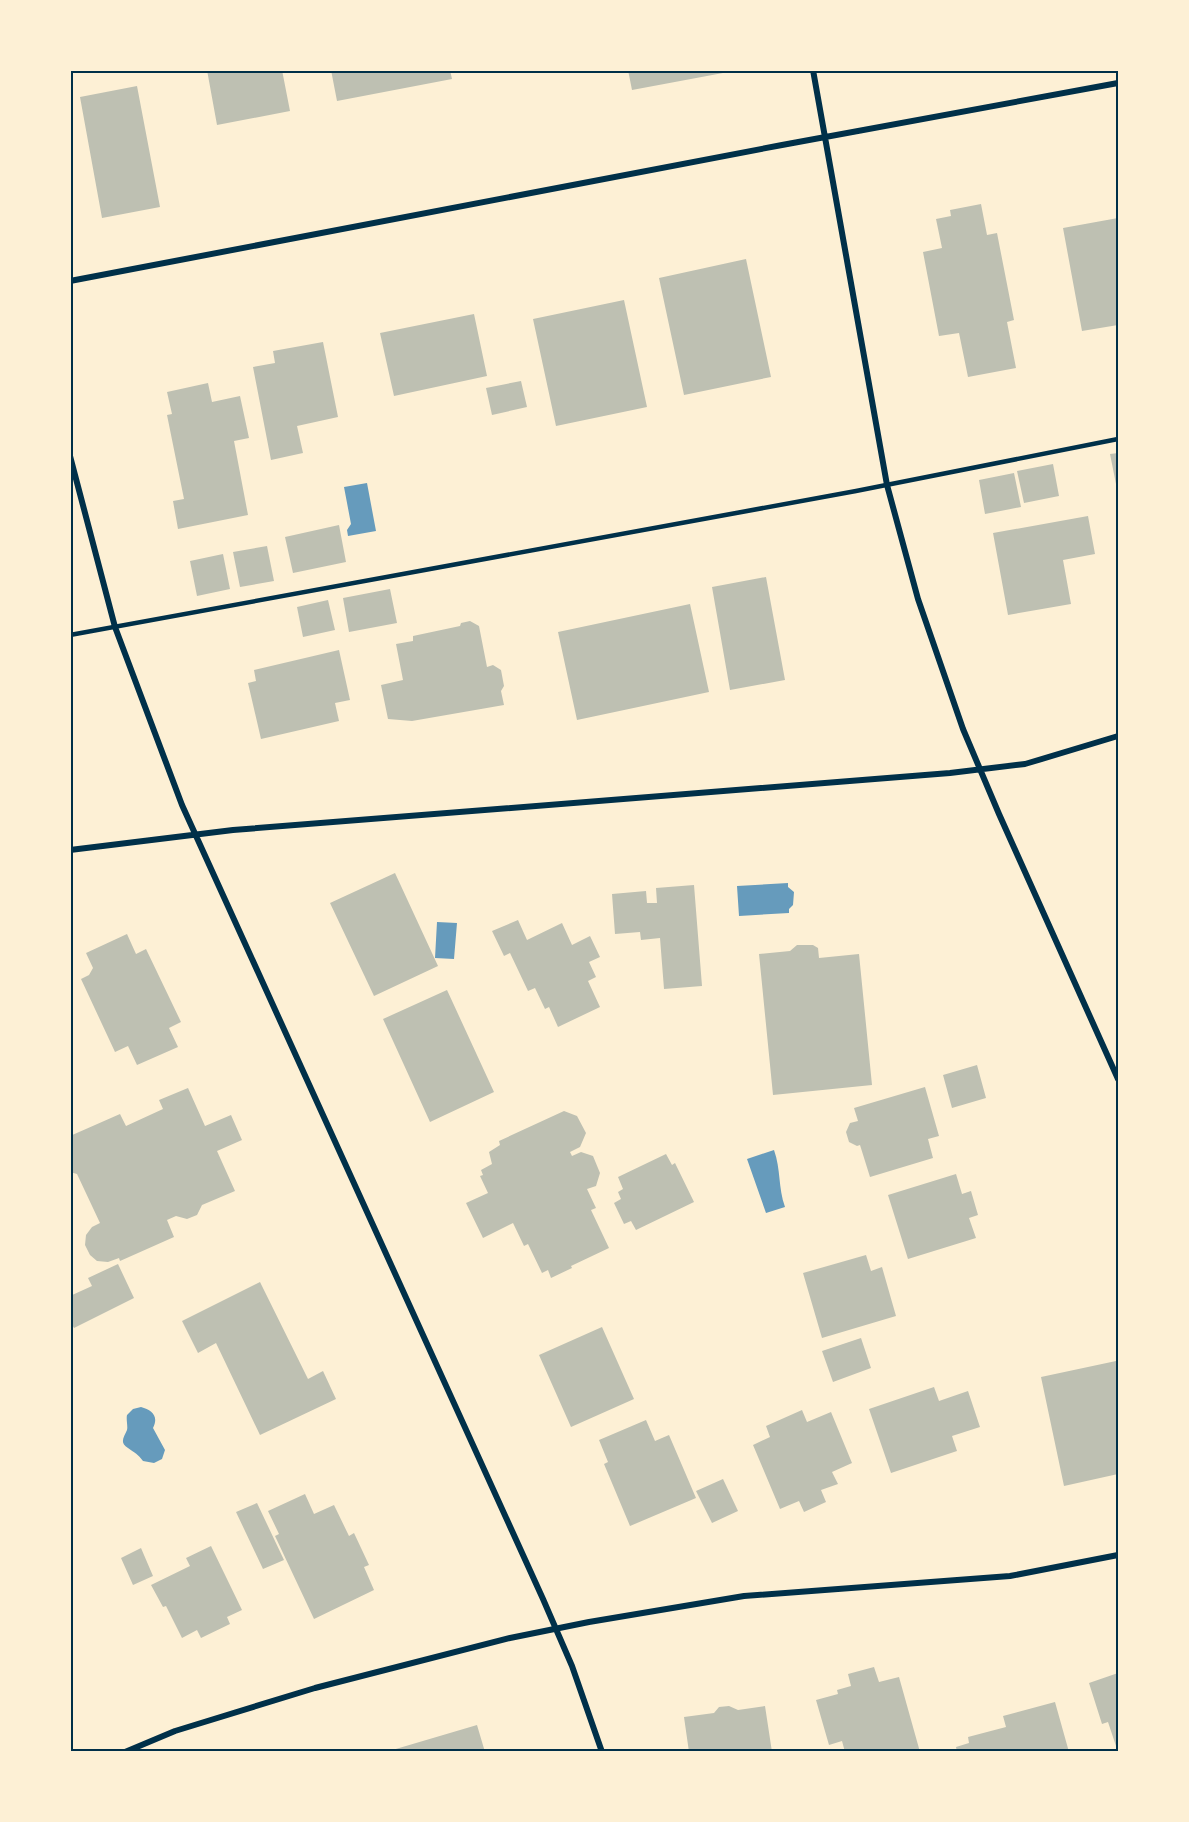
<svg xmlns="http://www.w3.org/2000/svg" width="1189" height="1822" font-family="Arial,sans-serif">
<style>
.water{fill:#669bbc}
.building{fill:#bec0b2}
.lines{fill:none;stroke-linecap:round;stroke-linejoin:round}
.service{stroke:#003049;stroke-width:4.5}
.minor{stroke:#003049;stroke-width:6}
.neatline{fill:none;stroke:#003049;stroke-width:2}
</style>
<rect width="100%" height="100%" fill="#fdf0d5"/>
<path class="water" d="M 367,483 L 376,531 L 348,536 L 347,530 L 351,524 L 344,487 Z
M 788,883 L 788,887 L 794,892 L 793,905 L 789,909 L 789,913 L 739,916 L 737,886 Z
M 437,922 L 457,923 L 454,959 L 435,958 Z
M 774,1150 C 781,1170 778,1187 785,1207 L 766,1213 L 747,1159 Z
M 141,1407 C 152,1410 159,1416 153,1428 L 165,1450 L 162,1459 L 154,1463 L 143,1461 C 138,1454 135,1453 128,1448 C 119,1443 124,1437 127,1430 C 128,1426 126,1420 127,1415 L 133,1409 Z"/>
<path class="building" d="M 207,70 L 282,70 L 290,111 L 217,125 Z
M 331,70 L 450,70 L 452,79 L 337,101 Z
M 628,70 L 723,70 L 723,73 L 632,90 Z
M 137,86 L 160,207 L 102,218 L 80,97 Z
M 981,204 L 987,235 L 997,233 L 1014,320 L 1007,322 L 1016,368 L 968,377 L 959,333 L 939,336 L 923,252 L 942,248 L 936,219 L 951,216 L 950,210 Z
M 1118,218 L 1118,325 L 1082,331 L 1063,228 Z
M 746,259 L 771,377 L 684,395 L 659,278 Z
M 624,300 L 647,407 L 556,426 L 533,319 Z
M 474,314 L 487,376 L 394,396 L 380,333 Z
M 323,342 L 338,417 L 297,426 L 303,453 L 271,460 L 253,367 L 275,363 L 273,351 Z
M 521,381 L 527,407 L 492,415 L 486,388 Z
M 208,383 L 212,402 L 240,396 L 249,438 L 234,441 L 248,515 L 178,529 L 173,501 L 184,499 L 167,415 L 172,414 L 167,392 Z
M 1118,453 L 1118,489 L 1117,489 L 1110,454 Z
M 1053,464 L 1059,496 L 1024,503 L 1017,471 Z
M 1014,473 L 1021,507 L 985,514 L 979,480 Z
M 1088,516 L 1095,554 L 1063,560 L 1071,604 L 1008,615 L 993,533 Z
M 339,525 L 346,562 L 293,573 L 285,537 Z
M 267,546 L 274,581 L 240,587 L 233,552 Z
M 223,554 L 230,589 L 197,596 L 190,561 Z
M 766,577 L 785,680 L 730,690 L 712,587 Z
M 390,589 L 397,623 L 349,632 L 343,598 Z
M 328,600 L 335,630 L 303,637 L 297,607 Z
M 690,604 L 709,692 L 577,720 L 558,632 Z
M 470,621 L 479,626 L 487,667 L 493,665 L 501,670 L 504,686 L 501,691 L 504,705 L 412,721 L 388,719 L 381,685 L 403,680 L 396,644 L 413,641 L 413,636 L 460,626 L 461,623 Z
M 339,650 L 350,700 L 335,703 L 339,721 L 261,739 L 248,683 L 256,681 L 254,670 Z
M 395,873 L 438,966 L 374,996 L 330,903 Z
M 694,885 L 702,986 L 664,989 L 660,938 L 641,940 L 640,932 L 615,934 L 612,894 L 646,891 L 647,903 L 657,903 L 656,888 Z
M 518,920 L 527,940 L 562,923 L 572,945 L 590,936 L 600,957 L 589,962 L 596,977 L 588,981 L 600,1007 L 558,1027 L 549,1007 L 545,1009 L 535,988 L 528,991 L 510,953 L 504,956 L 492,931 Z
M 127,934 L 136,954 L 146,949 L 181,1022 L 169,1028 L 178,1047 L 137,1065 L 128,1046 L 115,1052 L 81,979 L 89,975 L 93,968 L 86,953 Z
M 797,945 L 813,945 L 818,948 L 819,958 L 859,954 L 872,1085 L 773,1095 L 759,954 L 790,951 Z
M 447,990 L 494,1092 L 430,1122 L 383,1019 Z
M 977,1065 L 986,1098 L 952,1108 L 943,1075 Z
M 925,1087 L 939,1136 L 928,1139 L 933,1158 L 870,1177 L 860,1145 L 857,1146 L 849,1142 L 846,1132 L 850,1123 L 858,1121 L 854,1108 Z
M 188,1088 L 205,1126 L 231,1115 L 242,1140 L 217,1151 L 235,1191 L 202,1205 L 197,1215 L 187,1219 L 176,1216 L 167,1220 L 174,1237 L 120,1261 L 119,1258 L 108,1262 L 97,1261 L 90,1255 L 85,1245 L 86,1235 L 92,1227 L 100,1223 L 77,1174 L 70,1172 L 70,1136 L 120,1114 L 126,1126 L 163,1109 L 159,1100 Z
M 564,1111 L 577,1116 L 586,1133 L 580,1147 L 570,1152 L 572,1156 L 581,1152 L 593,1156 L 600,1173 L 596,1186 L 587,1189 L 596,1208 L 591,1210 L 609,1248 L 571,1266 L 572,1268 L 551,1278 L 548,1270 L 542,1273 L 528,1244 L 524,1246 L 513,1223 L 483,1238 L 466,1203 L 488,1193 L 480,1176 L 483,1175 L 481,1170 L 492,1164 L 489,1152 L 500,1145 L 499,1141 Z
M 666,1154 L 672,1165 L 675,1163 L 694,1202 L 636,1230 L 631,1221 L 624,1224 L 614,1203 L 621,1199 L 618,1192 L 623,1189 L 618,1177 Z
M 956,1174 L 962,1194 L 971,1191 L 978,1215 L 969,1218 L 976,1238 L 908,1259 L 888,1195 Z
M 866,1255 L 871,1271 L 882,1267 L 896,1316 L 822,1338 L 803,1273 Z
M 118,1264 L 134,1298 L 74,1328 L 70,1321 L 70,1296 L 92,1286 L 88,1278 Z
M 260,1282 L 308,1379 L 323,1371 L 336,1399 L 260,1435 L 216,1343 L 198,1353 L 182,1321 Z
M 602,1327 L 634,1399 L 571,1427 L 539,1355 Z
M 861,1338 L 871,1368 L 833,1382 L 822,1351 Z
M 1116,1361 L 1118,1373 L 1118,1474 L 1064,1486 L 1041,1377 Z
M 934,1387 L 939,1401 L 968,1391 L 980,1427 L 952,1436 L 957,1451 L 891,1473 L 869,1409 Z
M 802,1410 L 807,1422 L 831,1412 L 852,1463 L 832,1472 L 838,1484 L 821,1490 L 826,1502 L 804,1512 L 799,1501 L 780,1509 L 753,1445 L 770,1437 L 766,1426 Z
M 646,1420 L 655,1441 L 669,1435 L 696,1498 L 630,1526 L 604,1464 L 608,1462 L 599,1440 Z
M 723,1479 L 738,1511 L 712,1523 L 696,1491 Z
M 305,1494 L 314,1514 L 334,1505 L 349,1536 L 354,1533 L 369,1565 L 364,1567 L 374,1590 L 314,1619 L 275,1536 L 279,1534 L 268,1511 Z
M 257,1503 L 284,1560 L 263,1569 L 236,1512 Z
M 211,1546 L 242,1610 L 227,1617 L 230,1624 L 201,1638 L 197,1630 L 182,1638 L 166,1606 L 163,1607 L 151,1585 L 190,1566 L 186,1558 Z
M 141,1548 L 153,1576 L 133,1585 L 121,1558 Z
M 874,1667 L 879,1682 L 899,1677 L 920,1752 L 845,1752 L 842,1741 L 829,1745 L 816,1700 L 838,1694 L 837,1690 L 851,1686 L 848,1674 Z
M 1118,1673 L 1118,1752 L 1108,1722 L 1102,1724 L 1089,1683 Z
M 1055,1702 L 1069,1752 L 957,1752 L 956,1747 L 969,1743 L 968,1737 L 1006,1727 L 1003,1716 Z
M 729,1706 L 738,1710 L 765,1706 L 772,1752 L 689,1752 L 684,1717 L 714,1713 L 719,1707 Z
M 477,1725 L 485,1752 L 390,1752 L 389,1751 Z"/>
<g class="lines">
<path class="service" d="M 70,635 L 856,491 L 1118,439"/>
<path class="minor" d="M 813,70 L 887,485 L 918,599 L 963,729 L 999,814 L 1118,1079
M 70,281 L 782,145 L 1118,83
M 70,456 L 115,627 L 182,805 L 543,1599 L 572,1666 L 602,1752
M 70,850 L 233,830 L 950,773 L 1025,764 L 1118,736
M 125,1752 L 175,1731 L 315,1688 L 510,1638 L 589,1622 L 744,1596 L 1010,1576 L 1118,1555"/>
</g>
<rect width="1189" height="1822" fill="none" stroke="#fdf0d5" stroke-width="144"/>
<rect x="72" y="72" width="1045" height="1678" class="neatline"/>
</svg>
